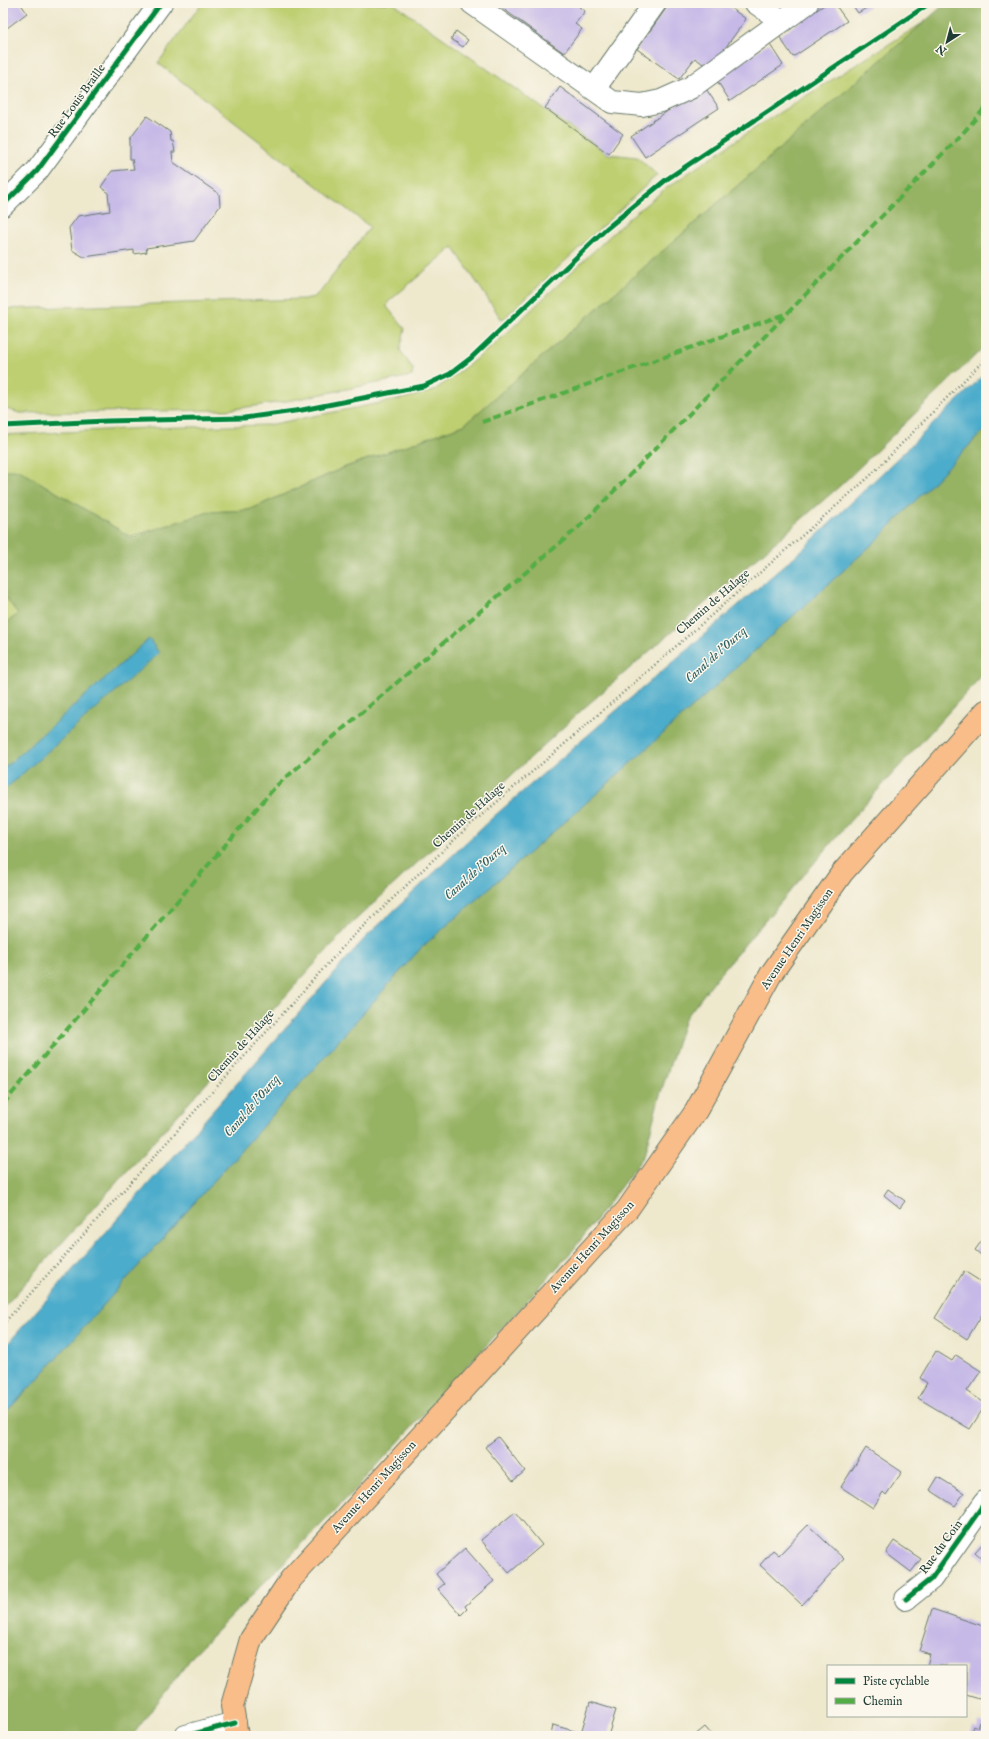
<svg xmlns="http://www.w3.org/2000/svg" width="989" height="1739" font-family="'IM FELL English',serif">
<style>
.green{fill:#bdcf71;stroke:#6e8652}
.forest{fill:#96b263;stroke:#5a784c}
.water{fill:#4caccb;stroke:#367480}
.building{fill:#c6b9e7}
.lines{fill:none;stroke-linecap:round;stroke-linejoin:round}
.minor-casing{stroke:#67796a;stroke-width:24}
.major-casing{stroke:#67796a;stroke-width:24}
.path{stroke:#67796a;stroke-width:2.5;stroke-dasharray:1 3;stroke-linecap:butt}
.minor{stroke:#fff;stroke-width:22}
.major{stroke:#f8bd89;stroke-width:22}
.quiet{stroke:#52ad45;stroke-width:4;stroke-dasharray:8 4;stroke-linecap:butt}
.cycleway-casing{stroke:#fbf7ec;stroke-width:8}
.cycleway{stroke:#00873e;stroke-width:5}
.labels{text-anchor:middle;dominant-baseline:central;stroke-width:3;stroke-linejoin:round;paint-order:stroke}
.street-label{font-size:12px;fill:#1f3d34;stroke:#fbf7ec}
.water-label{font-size:13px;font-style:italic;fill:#2c5e61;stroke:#fbf7ec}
</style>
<rect width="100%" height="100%" fill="#fbf7ec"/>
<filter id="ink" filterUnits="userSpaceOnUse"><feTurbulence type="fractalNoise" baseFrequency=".025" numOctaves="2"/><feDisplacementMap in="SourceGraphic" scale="8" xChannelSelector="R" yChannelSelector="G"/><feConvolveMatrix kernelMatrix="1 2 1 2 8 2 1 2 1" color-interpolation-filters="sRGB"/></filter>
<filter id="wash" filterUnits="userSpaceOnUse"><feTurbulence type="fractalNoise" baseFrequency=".012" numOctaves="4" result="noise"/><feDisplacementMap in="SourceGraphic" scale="16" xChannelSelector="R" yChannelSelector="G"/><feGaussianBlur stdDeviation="0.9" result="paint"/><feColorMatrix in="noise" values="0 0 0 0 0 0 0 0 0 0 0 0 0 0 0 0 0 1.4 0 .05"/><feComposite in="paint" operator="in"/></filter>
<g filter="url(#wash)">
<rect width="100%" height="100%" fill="#eee8cd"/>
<path class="green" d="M 202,3 L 393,3 L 608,154 L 637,157 L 657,175 L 502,320 L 453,247 L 388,302 L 387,307 L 405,329 L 400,350 L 413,369 L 412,376 L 282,402 L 227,410 L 20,413 L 3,408 L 3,309 L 304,299 L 314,297 L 321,291 L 370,227 L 158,63 Z
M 926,21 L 464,425 L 343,468 L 249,510 L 209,512 L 131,537 L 19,470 L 3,471 L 3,435 L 147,428 L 268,425 L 411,397 L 435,390 L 493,346 L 629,218 L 668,187 L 750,131 Z
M 3,594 L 19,614 L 3,625 Z"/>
<path class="forest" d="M 946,3 L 986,3 L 986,345 L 841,485 L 584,708 L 349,926 L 3,1308 L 3,625 L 18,614 L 3,594 L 3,470 L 19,470 L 131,537 L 209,512 L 249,510 L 343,468 L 464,425 Z
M 986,428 L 986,671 L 856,814 L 717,977 L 685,1019 L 659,1098 L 644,1156 L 573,1250 L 354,1491 L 195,1653 L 132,1736 L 3,1736 L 3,1415 L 36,1381 L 421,948 L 603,788 L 877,540 Z"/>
<path class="water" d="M 986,373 L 986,428 L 877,540 L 603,788 L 421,948 L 36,1381 L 3,1415 L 3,1349 L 365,938 L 492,818 L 802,550 Z
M 149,639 L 159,653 L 3,791 L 3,769 Z"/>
<g id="blocks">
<path class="building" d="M 3,3 L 20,3 L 27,13 L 3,31 Z
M 495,3 L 582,3 L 579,7 L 585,11 L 575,24 L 582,29 L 564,53 Z
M 670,3 L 724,3 L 746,19 L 710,69 L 695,58 L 679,79 L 637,49 Z
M 827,3 L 834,3 L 847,21 L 793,57 L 779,36 Z
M 851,3 L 875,3 L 858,13 Z
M 456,31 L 468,40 L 463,47 L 451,39 Z
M 769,43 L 783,65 L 730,101 L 716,79 Z
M 704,86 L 719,108 L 645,157 L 631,136 Z
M 560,87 L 623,134 L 609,154 L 545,108 Z
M 147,116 L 170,132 L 171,141 L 173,141 L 175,152 L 172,152 L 173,162 L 219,194 L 220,206 L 194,241 L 146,248 L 147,252 L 134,254 L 134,250 L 84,257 L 72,250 L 69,228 L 78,216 L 110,211 L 108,193 L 101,187 L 112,171 L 134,169 L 132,159 L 130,159 L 130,139 Z
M 888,1189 L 905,1201 L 900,1208 L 884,1195 Z
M 986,1235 L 986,1259 L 975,1250 Z
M 964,1271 L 986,1285 L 986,1308 L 967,1339 L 935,1318 Z
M 936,1351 L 952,1361 L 956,1355 L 981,1371 L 967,1391 L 986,1404 L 970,1429 L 918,1398 L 927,1383 L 920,1378 Z
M 498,1437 L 525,1471 L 513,1481 L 485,1447 Z
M 866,1448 L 902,1472 L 886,1495 L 883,1492 L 873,1508 L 841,1487 Z
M 938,1477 L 964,1493 L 955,1506 L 930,1490 Z
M 515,1512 L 542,1545 L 509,1573 L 481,1540 Z
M 808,1525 L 844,1559 L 802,1605 L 760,1565 L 773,1550 L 779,1555 Z
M 986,1540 L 986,1562 L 975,1552 Z
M 894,1541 L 921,1559 L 911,1572 L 886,1553 Z
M 465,1548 L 494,1581 L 465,1606 L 467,1609 L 461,1615 L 438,1589 L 444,1584 L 436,1574 Z
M 932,1609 L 986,1627 L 986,1701 L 966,1695 L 966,1666 L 927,1666 L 930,1654 L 919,1651 Z
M 590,1702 L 616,1710 L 608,1736 L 551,1736 L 553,1725 L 581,1733 Z
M 979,1722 L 986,1724 L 986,1736 L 970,1736 L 973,1726 L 977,1728 Z
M 705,1727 L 713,1736 L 694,1736 Z"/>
</g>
</g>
<g filter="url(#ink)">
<use href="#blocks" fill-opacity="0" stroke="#67796a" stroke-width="1"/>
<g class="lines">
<defs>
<path id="minor" d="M 472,3 L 612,102 L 642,105 L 661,101 L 690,88 L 807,3
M 756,3 L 782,21
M 594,89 L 655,3
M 3,205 L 37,171 L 161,3
M 906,1599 L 931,1579 L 986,1501
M 186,1736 L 235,1723"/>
<path id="major" d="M 237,1736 L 232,1706 L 251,1639 L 291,1579 L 627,1210 L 696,1111 L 771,974 L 842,873 L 986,711"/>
</defs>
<use href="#minor" class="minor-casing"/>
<use href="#major" class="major-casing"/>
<path class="path" d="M 3,1324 L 351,938 L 470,825 L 560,748 L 869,477 L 986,358"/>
<use href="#minor" class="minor"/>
<use href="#major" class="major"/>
<path class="quiet" d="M 482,422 L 785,314
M 3,1104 L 276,786 L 580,526 L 962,134 L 986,107"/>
<defs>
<path id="cycleway" d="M 3,205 L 37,171 L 161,3
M 3,426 L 106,421 L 244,418 L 302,410 L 424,386 L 450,374 L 471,358 L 606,229 L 667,179 L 930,3
M 906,1599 L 931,1579 L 986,1501
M 186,1736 L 235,1723"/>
</defs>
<use href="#cycleway" class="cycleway-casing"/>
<use href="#cycleway" class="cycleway"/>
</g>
</g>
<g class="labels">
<g class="street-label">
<text transform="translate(77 101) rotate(-54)">Rue Louis Braille</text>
<text transform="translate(713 602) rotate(-41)">Chemin de Halage</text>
<text transform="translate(469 815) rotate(-42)">Chemin de Halage</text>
<text transform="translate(797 939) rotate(-56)">Avenue Henri Magisson</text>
<text transform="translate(241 1046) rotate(-48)">Chemin de Halage</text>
<text transform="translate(592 1247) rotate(-48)">Avenue Henri Magisson</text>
<text transform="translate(374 1487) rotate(-48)">Avenue Henri Magisson</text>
<text transform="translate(941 1547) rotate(-54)">Rue du Coin</text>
</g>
<g class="water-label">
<text transform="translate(716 655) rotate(-42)">Canal de l'Ourcq</text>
<text transform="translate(475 872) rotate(-42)">Canal de l'Ourcq</text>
<text transform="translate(252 1106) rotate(-49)">Canal de l'Ourcq</text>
</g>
</g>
<rect width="989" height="1739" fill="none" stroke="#fbf7ec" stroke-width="16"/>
<rect x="827" y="1665" width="140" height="52" fill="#fbf7ec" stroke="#a3ada2"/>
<rect x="835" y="1678" width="20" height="6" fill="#00873e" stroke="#a3ada2"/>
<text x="863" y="1685" font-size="12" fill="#1f3d34">Piste cyclable</text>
<rect x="835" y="1698" width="20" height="6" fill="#52ad45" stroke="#a3ada2"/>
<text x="863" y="1705" font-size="12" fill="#1f3d34">Chemin</text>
<g transform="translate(947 42) rotate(216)" stroke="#fbf7ec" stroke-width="3" paint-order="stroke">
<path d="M0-3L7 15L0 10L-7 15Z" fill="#1f3d34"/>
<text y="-6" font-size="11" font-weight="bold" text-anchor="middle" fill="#1f3d34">N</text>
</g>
</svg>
